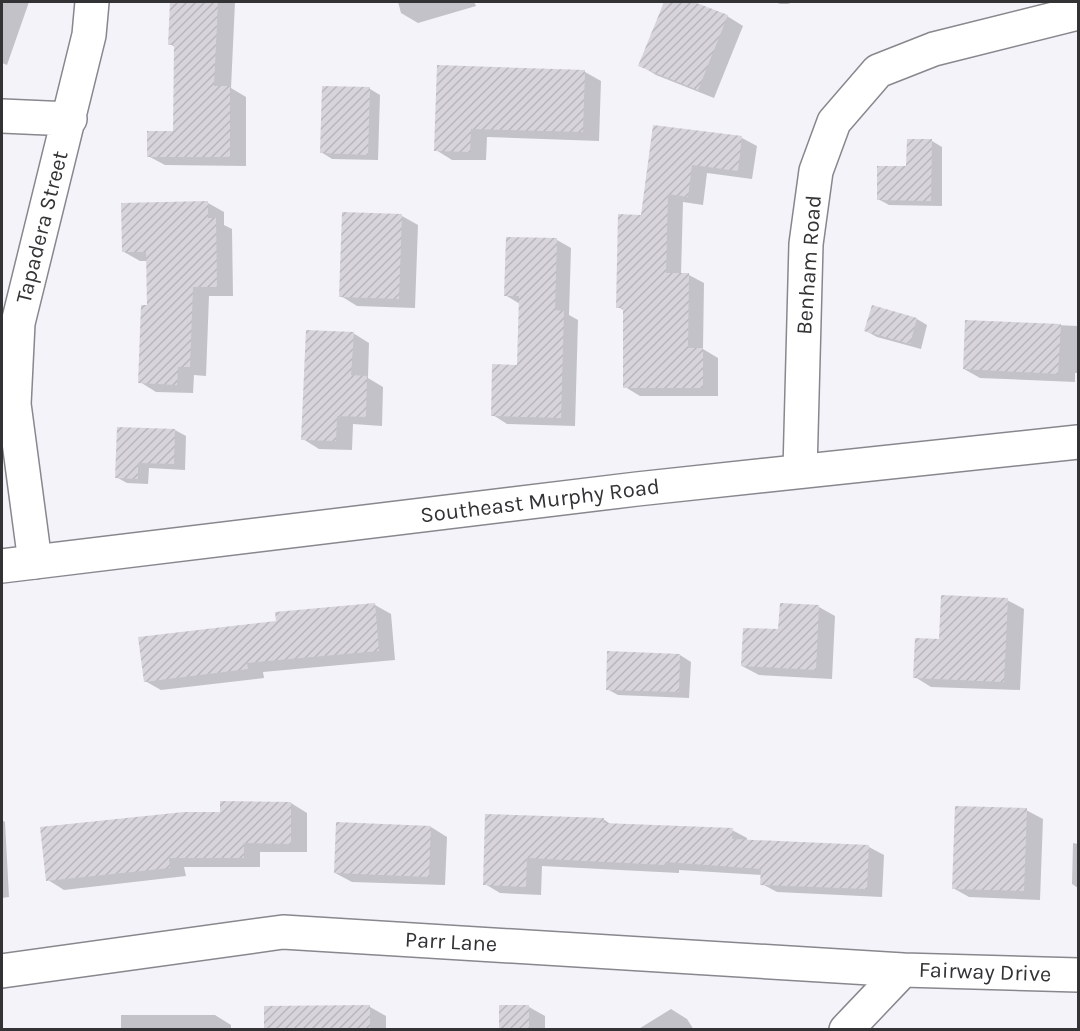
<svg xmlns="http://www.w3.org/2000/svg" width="1080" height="1031" font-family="Karla,sans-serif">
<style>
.shadow{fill:#0003}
.building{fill:url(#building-hatch)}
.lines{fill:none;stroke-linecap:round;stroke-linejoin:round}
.minor-casing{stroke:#88878d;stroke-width:36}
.major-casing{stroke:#88878d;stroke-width:36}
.minor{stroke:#fff;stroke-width:33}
.major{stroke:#fff;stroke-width:33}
.labels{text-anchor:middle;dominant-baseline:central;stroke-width:4.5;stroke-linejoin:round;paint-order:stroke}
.street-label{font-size:22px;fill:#333235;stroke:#fff}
</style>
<defs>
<pattern id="building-hatch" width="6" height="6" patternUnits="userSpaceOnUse" patternTransform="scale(1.5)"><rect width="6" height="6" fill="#d8d4db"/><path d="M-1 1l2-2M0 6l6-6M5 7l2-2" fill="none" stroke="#bab6bd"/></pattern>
</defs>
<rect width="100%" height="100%" fill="#f4f3fa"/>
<path class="shadow" d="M 2,2 L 29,2 L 7,65 L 2,63 Z
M 172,2 L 235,2 L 231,88 L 246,97 L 246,166 L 165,165 L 148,156 L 175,132 L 175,47 L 170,44 Z
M 398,2 L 474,2 L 476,6 L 418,23 L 401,13 Z
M 666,2 L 690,2 L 727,16 L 743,26 L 714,98 L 656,75 L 640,65 Z
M 775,2 L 793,2 L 788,4 L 780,4 Z
M 438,67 L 585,72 L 601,81 L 599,141 L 487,137 L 486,160 L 452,160 L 436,150 Z
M 370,89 L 380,95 L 378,160 L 332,159 L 321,152 Z
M 655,126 L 742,138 L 757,146 L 752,179 L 707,173 L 703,205 L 683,202 L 681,275 L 689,275 L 704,283 L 703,349 L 718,358 L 718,396 L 640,396 L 625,387 L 625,311 L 618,307 L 643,216 Z
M 932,141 L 942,147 L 942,206 L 889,205 L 878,199 Z
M 208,203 L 224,212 L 224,225 L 232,229 L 233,296 L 209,296 L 206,376 L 194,375 L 193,393 L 156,392 L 140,382 L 149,307 L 148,261 L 140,261 L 124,252 Z
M 402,216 L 418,225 L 415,308 L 357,306 L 341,296 Z
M 557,240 L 571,248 L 569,315 L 578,320 L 575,426 L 507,424 L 493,415 L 519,366 L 520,304 L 505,295 Z
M 917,319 L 927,325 L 921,349 L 877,337 L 866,331 Z
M 966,321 L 1078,326 L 1078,373 L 1075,373 L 1075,382 L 980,378 L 964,369 Z
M 353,333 L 369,343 L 368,378 L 383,387 L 382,426 L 353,424 L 352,450 L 319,449 L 303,439 Z
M 118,428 L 175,430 L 186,436 L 185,470 L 149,468 L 148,484 L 127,483 L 116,477 Z
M 1007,600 L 1024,609 L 1020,690 L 931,687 L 915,677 L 941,641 Z
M 375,605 L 391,614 L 395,660 L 263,672 L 264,678 L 161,690 L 145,681 L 278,622 Z
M 819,607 L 835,616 L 832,679 L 759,675 L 742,666 L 780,631 Z
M 680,655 L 691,662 L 689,698 L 618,695 L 607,689 Z
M 291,803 L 307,813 L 307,852 L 260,852 L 260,867 L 184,867 L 186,876 L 64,890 L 48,880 L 221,814 Z
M 1026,810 L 1043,819 L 1040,900 L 969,897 L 953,888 Z
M 487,816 L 603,819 L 612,825 L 732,830 L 747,838 L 747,841 L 869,847 L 884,855 L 882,897 L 777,892 L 762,884 L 762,875 L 679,870 L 679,873 L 542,866 L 541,895 L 500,893 L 485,884 Z
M 2,820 L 5,822 L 9,897 L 2,898 Z
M 431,827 L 447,837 L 445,885 L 352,882 L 335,873 Z
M 1073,843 L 1078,844 L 1078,888 L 1072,884 Z
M 501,1006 L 529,1007 L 545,1016 L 545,1030 L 454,1030 L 500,1029 Z
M 266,1007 L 370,1007 L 386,1016 L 386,1030 L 266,1030 Z
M 671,1009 L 687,1019 L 694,1030 L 637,1030 Z
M 121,1015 L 215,1015 L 231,1025 L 231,1030 L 121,1030 Z"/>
<path class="building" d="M 170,2 L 218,2 L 214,86 L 230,86 L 230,157 L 147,157 L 147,131 L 173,131 L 174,45 L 168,45 Z
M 664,2 L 694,2 L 728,15 L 698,90 L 638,66 Z
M 437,65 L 585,70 L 583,132 L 471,129 L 470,152 L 434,151 Z
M 322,86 L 370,87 L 368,155 L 320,153 Z
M 653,125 L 742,136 L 738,171 L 692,165 L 688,197 L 668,194 L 666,273 L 689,273 L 688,348 L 703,348 L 703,388 L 623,388 L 623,308 L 616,308 L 618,214 L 641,215 Z
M 907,139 L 932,139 L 931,201 L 877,200 L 877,166 L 906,166 Z
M 208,201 L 208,218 L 216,218 L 217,287 L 193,287 L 190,367 L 178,367 L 177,385 L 138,383 L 141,305 L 147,305 L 146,252 L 122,252 L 121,203 Z
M 342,212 L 402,214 L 399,299 L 339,297 Z
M 506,237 L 557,238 L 555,310 L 564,311 L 561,418 L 491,416 L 492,364 L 517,365 L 519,296 L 504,296 Z
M 872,305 L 917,318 L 910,344 L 864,331 Z
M 965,320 L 1061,324 L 1058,374 L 963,369 Z
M 306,330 L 354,332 L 351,375 L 367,376 L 366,417 L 337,416 L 336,441 L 301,440 Z
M 117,427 L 175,429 L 174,464 L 138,463 L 138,479 L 115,478 Z
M 941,595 L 1008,598 L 1004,682 L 913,678 L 915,638 L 939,639 Z
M 375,603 L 379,651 L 247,663 L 248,669 L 144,682 L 138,637 L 276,621 L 275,612 Z
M 780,603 L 819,605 L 816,670 L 741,666 L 743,628 L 778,629 Z
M 607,651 L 680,654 L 679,692 L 606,690 Z
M 220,801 L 291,802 L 291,844 L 244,843 L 244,858 L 169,858 L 170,868 L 46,881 L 40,827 L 184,812 L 220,812 Z
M 955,806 L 1027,808 L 1024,891 L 952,889 Z
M 485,814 L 604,818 L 603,823 L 733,828 L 732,839 L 869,845 L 867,889 L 760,885 L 761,869 L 665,862 L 665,865 L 527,858 L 526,887 L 483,885 Z
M 336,822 L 431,826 L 429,877 L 334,873 Z
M 370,1005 L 370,1029 L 264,1029 L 264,1006 Z
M 499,1005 L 529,1005 L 529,1029 L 499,1029 Z"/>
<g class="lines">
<defs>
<path id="minor" d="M 2,116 L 70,119
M 800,471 L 806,244 L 816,171 L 834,122 L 878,71 L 934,49 L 1078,13
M 35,562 L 14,404 L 18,323 L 89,35 L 92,2
M 2,971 L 283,932 L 903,970
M 846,1030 L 903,970 L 1078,975"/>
<path id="major" d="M 2,566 L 637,489 L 1078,442"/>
</defs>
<use href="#minor" class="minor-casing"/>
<use href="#major" class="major-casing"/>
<use href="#minor" class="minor"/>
<use href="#major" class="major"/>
</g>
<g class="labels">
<g class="street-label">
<text transform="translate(42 227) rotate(-76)">Tapadera Street</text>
<text transform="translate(809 265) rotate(-86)">Benham Road</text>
<text transform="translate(540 501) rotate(-7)">Southeast Murphy Road</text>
<text transform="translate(451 942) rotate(3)">Parr Lane</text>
<text transform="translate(985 972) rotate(2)">Fairway Drive</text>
</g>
</g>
<rect width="1080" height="1031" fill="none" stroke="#333235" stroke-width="6"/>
</svg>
